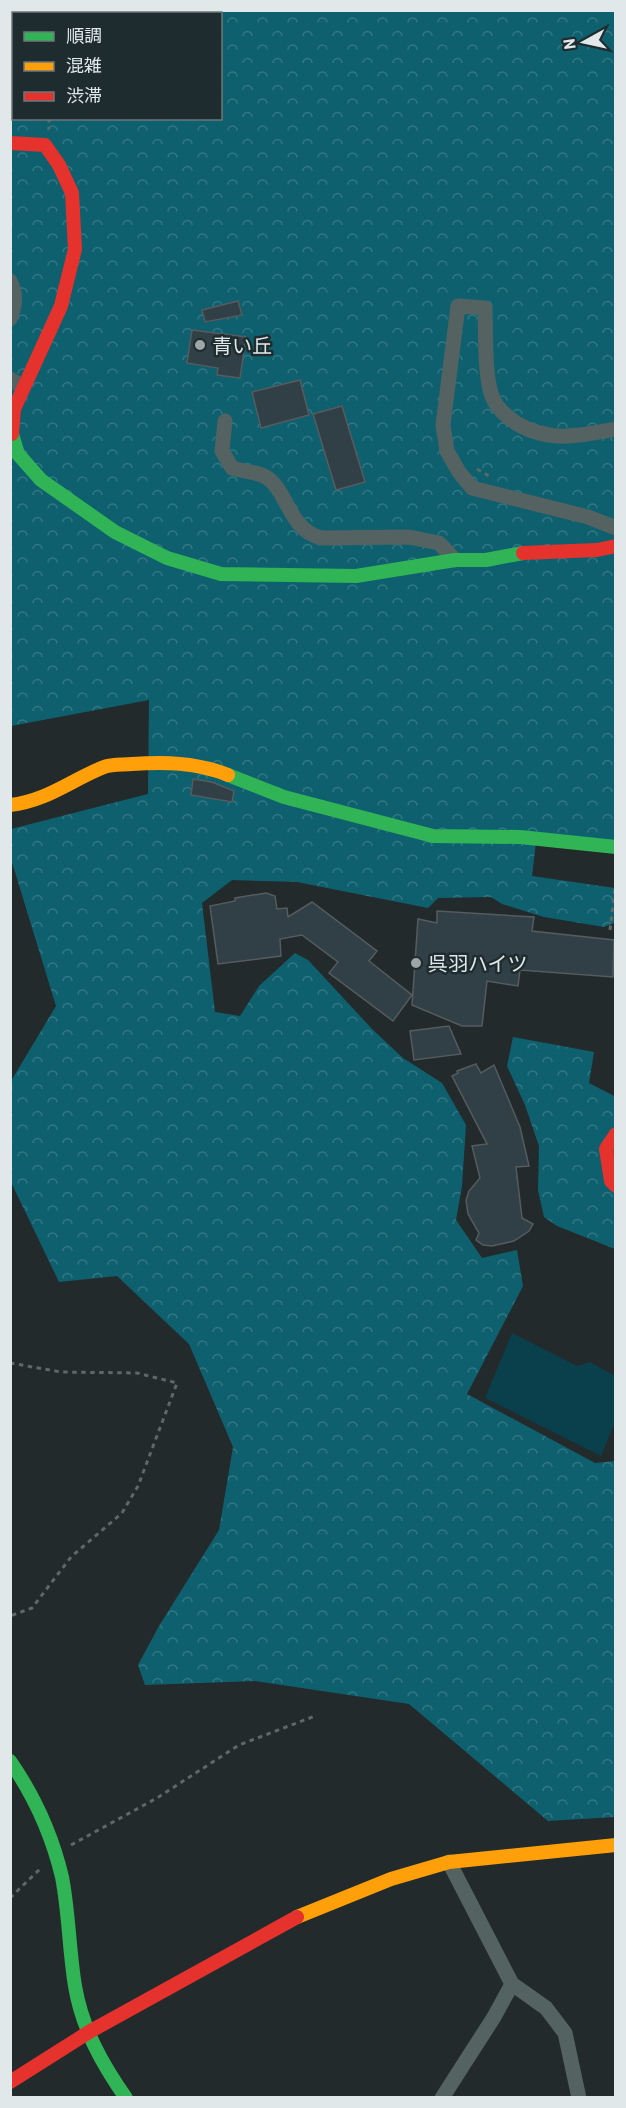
<svg xmlns="http://www.w3.org/2000/svg" width="626" height="2108" font-family="Barlow,'Noto Sans JP',sans-serif">
<style>
.green{fill:#0a404b}
.forest{fill:url(#forest-crowns);fill-rule:evenodd}
.building{fill:#314047;stroke:#555b5e;stroke-width:1.5}
.lines{fill:none;stroke-linecap:round;stroke-linejoin:round}
.path{stroke:#5e6868;stroke-width:3;stroke-dasharray:4.5 4.5;stroke-linecap:butt}
.street{stroke:#546262;stroke-width:15}
.fast{stroke:#30b455;stroke-width:14}
.slow{stroke:#ff9f0a;stroke-width:14}
.jam{stroke:#e5322d;stroke-width:14}
.poi-dot{fill:#9ea6a8;stroke:#1f2c2f;stroke-width:2}
.labels{text-anchor:middle;dominant-baseline:central;stroke-width:5;stroke-linejoin:round;paint-order:stroke}
.poi-label{font-size:20px;fill:#e0e8ea;stroke:#1f2c2f;text-anchor:start}
</style>
<defs>
<pattern id="forest-crowns" width="20" height="18" patternUnits="userSpaceOnUse" patternTransform="scale(1.5)"><rect width="20" height="18" fill="#0f606e"/><path d="M2 6a3 3 0 1 1 6 0M12 15a3 3 0 1 1 6 0" fill="none" stroke="#327783"/></pattern>
</defs>
<rect width="100%" height="100%" fill="#222a2c"/>
<path class="green" d="M 512,1333 L 577,1366 L 590,1362 L 615,1376 L 615,1422 L 601,1456 L 485,1398 Z"/>
<path class="forest" d="M 11,11 L 615,11 L 615,851 L 536,842 L 532,876 L 615,888 L 614,923 L 604,927 L 544,917 L 502,904 L 491,897 L 438,898 L 428,908 L 297,882 L 232,880 L 202,903 L 215,1012 L 240,1016 L 259,986 L 295,953 L 308,960 L 372,1029 L 403,1058 L 442,1083 L 466,1125 L 462,1186 L 456,1220 L 482,1258 L 517,1250 L 523,1286 L 467,1394 L 595,1463 L 615,1461 L 615,1817 L 548,1821 L 409,1704 L 255,1681 L 145,1685 L 138,1665 L 159,1626 L 219,1530 L 233,1447 L 189,1344 L 117,1276 L 59,1282 L 11,1182 L 11,1081 L 56,1006 L 11,859 L 11,829 L 148,794 L 149,700 L 11,726 ZM 14,14 L 220,14 L 220,118 L 14,118 Z
M 513,1037 L 594,1052 L 589,1083 L 614,1096 L 615,1095 L 615,1249 L 557,1226 L 544,1217 L 538,1190 L 539,1146 L 525,1105 L 507,1066 Z"/>
<path class="building" d="M 238,301 L 242,315 L 205,322 L 202,310 Z
M 192,330 L 246,337 L 240,378 L 217,375 L 218,368 L 187,363 Z
M 300,380 L 309,415 L 261,428 L 252,392 Z
M 342,406 L 365,482 L 336,490 L 313,414 Z
M 193,779 L 212,782 L 234,791 L 232,802 L 191,795 Z
M 266,893 L 275,896 L 277,909 L 287,908 L 288,917 L 312,902 L 377,951 L 369,961 L 412,995 L 393,1021 L 329,973 L 338,962 L 302,935 L 280,939 L 281,956 L 218,964 L 210,906 L 235,901 L 235,898 Z
M 437,911 L 534,917 L 532,931 L 614,940 L 613,977 L 520,970 L 518,986 L 487,981 L 482,1026 L 462,1026 L 412,1005 L 418,919 L 437,923 Z
M 449,1026 L 461,1054 L 414,1060 L 410,1031 Z
M 476,1064 L 481,1073 L 494,1065 L 520,1127 L 529,1166 L 516,1167 L 522,1218 L 533,1224 L 529,1231 L 514,1241 L 492,1246 L 483,1245 L 476,1240 L 479,1233 L 468,1214 L 466,1200 L 469,1191 L 480,1178 L 472,1146 L 487,1144 L 452,1076 L 458,1073 L 457,1071 Z"/>
<g class="lines">
<path class="path" d="M 10,18 L 14,23
M 49,118 L 49,129
M 477,469 L 489,476
M 610,930 L 615,888
M 10,1363 L 61,1372 L 137,1373 L 177,1383 L 138,1486 L 122,1513 L 71,1557 L 32,1608 L 10,1616
M 71,1845 L 157,1798 L 239,1745 L 315,1716
M 10,1898 L 42,1867"/>
<path class="street" d="M 10,281 C 17,294 15,306 10,319
M 10,379 L 23,387
M 225,421 L 222,451 L 232,468 C 241,471 257,472 264,476 C 288,488 287,529 321,538 L 409,537 L 439,543 L 455,560
M 616,429 C 580,436 549,443 516,423 C 506,416 496,408 492,396 C 484,374 486,332 485,308 L 458,306 L 443,425 L 447,451 L 459,472 L 472,488 L 588,517 L 616,528
M 449,1862 L 512,1984 L 546,2008 L 565,2033 L 579,2098
M 442,2098 L 494,2017 L 512,1984"/>
<path class="fast" d="M 12,434 L 18,454 L 41,480 L 115,532 L 167,558 L 221,574 L 356,576 L 455,560 L 486,560 L 523,553
M 228,775 L 284,797 L 433,836 L 520,837 L 616,847
M 10,1761 C 35,1797 52,1835 62,1877 C 69,1913 69,1950 75,1986 C 82,2028 102,2064 126,2098"/>
<path class="slow" d="M 10,805 C 47,801 71,780 104,767 C 112,764 123,765 132,764 C 164,762 196,762 228,775
M 297,1917 L 391,1879 L 449,1862 L 616,1845"/>
<path class="jam" d="M 10,143 L 45,145 L 59,165 L 72,193 L 75,249 L 61,306 L 14,409 L 12,434
M 523,553 L 597,550 L 616,546
M 616,1134 L 606,1149 L 611,1181 L 616,1186
M 10,2082 L 89,2032 L 297,1917"/>
</g>
<g class="poi-dot">
<circle cx="200" cy="345" r="6"/>
<circle cx="416" cy="963" r="6"/>
</g>
<g class="labels">
<g class="poi-label">
<text x="212" y="345">青い丘</text>
<text x="428" y="963">呉羽ハイツ</text>
</g>
</g>
<rect width="626" height="2108" fill="none" stroke="#e0e8ea" stroke-width="24"/>
<rect x="12" y="12" width="210" height="108" fill="#1f2c2f" stroke="#6c777a" stroke-width="1.5"/>
<rect x="24" y="32" width="30" height="9" fill="#30b455" stroke="#6c777a" stroke-width="1.5"/>
<text x="66" y="42" font-size="18" fill="#e0e8ea">順調</text>
<rect x="24" y="62" width="30" height="9" fill="#ff9f0a" stroke="#6c777a" stroke-width="1.5"/>
<text x="66" y="72" font-size="18" fill="#e0e8ea">混雑</text>
<rect x="24" y="92" width="30" height="9" fill="#e5322d" stroke="#6c777a" stroke-width="1.5"/>
<text x="66" y="102" font-size="18" fill="#e0e8ea">渋滞</text>
<g transform="translate(584 42) rotate(262)" stroke="#1f2c2f" stroke-width="4.5" paint-order="stroke">
<path d="M0-4.5L10 22L0 15L-10 22Z" fill="#e0e8ea"/>
<text y="-9" font-size="16" font-weight="bold" text-anchor="middle" fill="#e0e8ea">N</text>
</g>
</svg>
